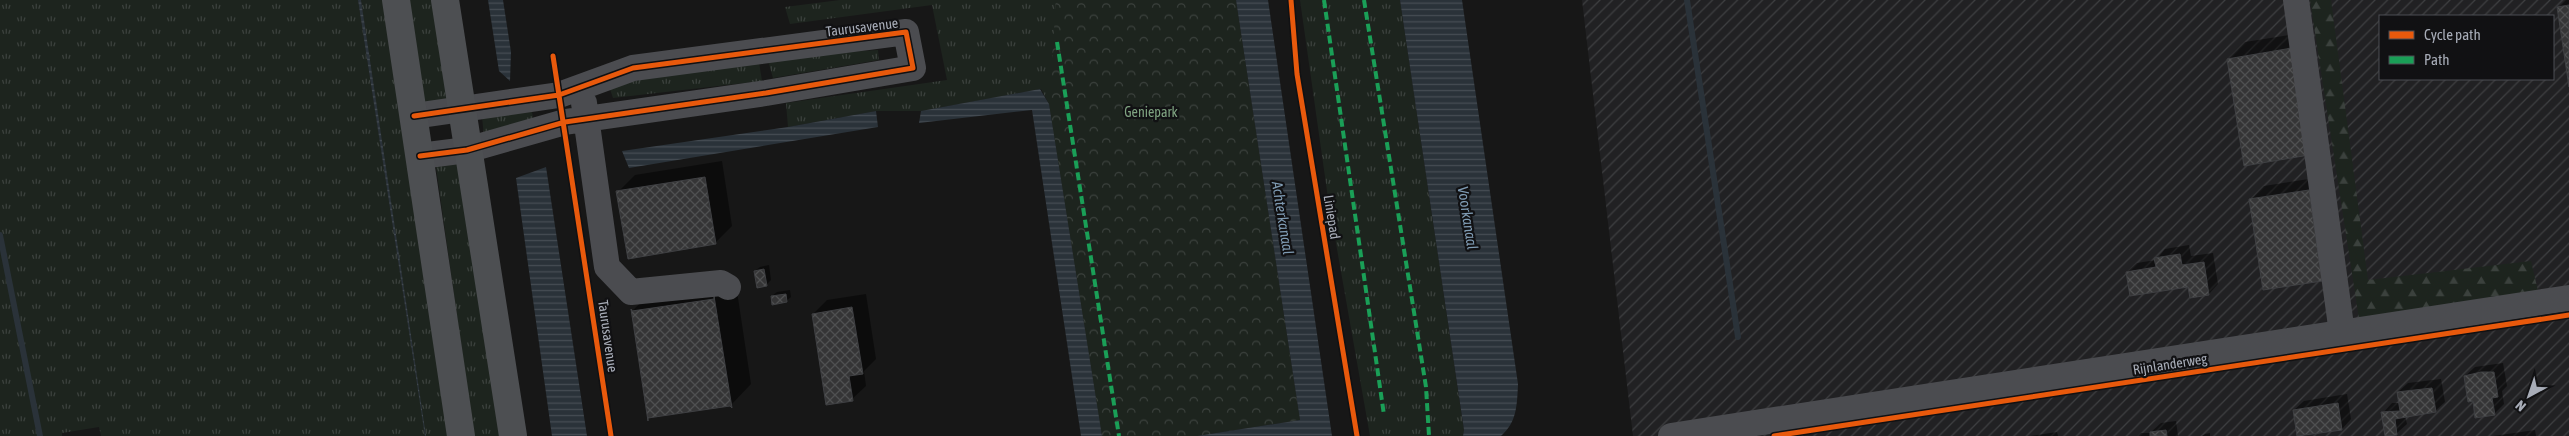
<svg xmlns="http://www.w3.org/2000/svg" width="2569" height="436" font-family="'Asap Condensed',sans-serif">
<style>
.industrial{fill:url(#industrial-furrows);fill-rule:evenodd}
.grass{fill:url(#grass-tufts)}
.forest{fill:url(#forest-firs)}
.park{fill:url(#park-crowns)}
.water{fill:url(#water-rules)}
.shadow{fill:#0007}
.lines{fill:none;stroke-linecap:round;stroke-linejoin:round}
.stream{stroke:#2a3239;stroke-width:6}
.building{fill:url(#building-cross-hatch);stroke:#3f4043}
.minor{stroke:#4b4c50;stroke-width:26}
.major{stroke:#4d4f52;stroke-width:28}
.quiet{stroke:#1a9f57;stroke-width:4;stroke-dasharray:8 4;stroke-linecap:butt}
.cycleway-casing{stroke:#111113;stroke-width:8}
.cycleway{stroke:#e8590c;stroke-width:5}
.labels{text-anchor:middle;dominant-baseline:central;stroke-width:4.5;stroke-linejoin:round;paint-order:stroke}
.street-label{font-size:14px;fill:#a8adb8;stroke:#111113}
.park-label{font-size:14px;fill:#7fa381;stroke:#111113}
.water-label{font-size:15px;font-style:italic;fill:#7f9bb3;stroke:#111113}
</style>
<defs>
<pattern id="industrial-furrows" width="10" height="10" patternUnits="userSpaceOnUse" patternTransform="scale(1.25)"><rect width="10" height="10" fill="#212123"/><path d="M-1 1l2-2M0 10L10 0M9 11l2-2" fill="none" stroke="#3e3f41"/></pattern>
<pattern id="grass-tufts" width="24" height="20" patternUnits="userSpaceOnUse" patternTransform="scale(1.25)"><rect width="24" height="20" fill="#1d241e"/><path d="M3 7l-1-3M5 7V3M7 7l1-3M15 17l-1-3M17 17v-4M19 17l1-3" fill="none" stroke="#3b413d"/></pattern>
<pattern id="forest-firs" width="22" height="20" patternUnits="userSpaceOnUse" patternTransform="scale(1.25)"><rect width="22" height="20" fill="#1d241e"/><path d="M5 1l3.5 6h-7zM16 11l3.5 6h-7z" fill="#3b413d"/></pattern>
<pattern id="park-crowns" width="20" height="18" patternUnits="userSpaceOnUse" patternTransform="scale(1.25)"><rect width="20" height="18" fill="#1d241e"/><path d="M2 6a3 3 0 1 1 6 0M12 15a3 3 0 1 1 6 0" fill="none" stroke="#3b413d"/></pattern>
<pattern id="water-rules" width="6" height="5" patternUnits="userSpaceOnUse" patternTransform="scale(1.25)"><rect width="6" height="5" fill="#2a3239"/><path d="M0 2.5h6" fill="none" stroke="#464d54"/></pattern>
<pattern id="building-cross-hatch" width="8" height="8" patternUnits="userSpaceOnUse" patternTransform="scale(1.25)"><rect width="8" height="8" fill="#353536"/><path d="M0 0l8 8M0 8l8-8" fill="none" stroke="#4f5051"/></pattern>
</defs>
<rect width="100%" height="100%" fill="#171717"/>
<path class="industrial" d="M 1582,0 L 2569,0 L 2569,436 L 1633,436 ZM 2380,16 L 2553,16 L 2553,79 L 2380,79 Z"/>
<path class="grass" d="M 0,0 L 358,0 L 418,389 L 361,0 L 385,0 L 448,436 L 101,436 L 99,427 L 62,433 L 62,436 L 0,436 Z
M 408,0 L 437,0 L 451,94 L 443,106 L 430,106 L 423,99 Z
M 840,0 L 1236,0 L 1197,436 L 1102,436 L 1049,104 L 1041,89 L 921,111 L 876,111 L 788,127 L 786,103 L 947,80 L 932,5 L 790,24 L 785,7 Z
M 1300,0 L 1400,0 L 1464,431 L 1463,436 L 1370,436 L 1328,198 Z
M 878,50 L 879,60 L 773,78 L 767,57 Z
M 758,56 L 762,81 L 613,98 L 609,86 Z
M 531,107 L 534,123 L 484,136 L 482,117 Z
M 445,159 L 461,165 L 506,436 L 474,436 L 436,167 Z"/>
<path class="forest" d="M 2310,0 L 2331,0 L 2368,280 L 2531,261 L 2538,291 L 2359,319 Z"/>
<path class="park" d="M 1056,0 L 1236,0 L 1300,420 L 1197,436 L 1102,436 L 1049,104 Z"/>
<path class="water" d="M 358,0 L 361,0 L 426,436 L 425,436 Z
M 488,0 L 503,0 L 511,52 L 510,81 L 499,71 Z
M 1236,0 L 1268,0 L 1332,436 L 1197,436 L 1300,420 Z
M 1400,0 L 1462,0 L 1518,384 C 1517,405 1517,422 1501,436 L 1463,436 L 1464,430 Z
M 1040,89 L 1049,104 L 1102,436 L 1081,436 L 1032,110 L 919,123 L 921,111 Z
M 876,111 L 878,127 L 629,168 L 622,151 L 788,127 Z
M 546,167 L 587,436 L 552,436 L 516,178 Z"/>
<path class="shadow" d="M 2566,0 L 2569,0 L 2569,79 L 2558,8 Z
M 2308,32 L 2325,137 L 2228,59 L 2245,42 Z
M 722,161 L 732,226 L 715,243 L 618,192 L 635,175 Z
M 2322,177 L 2336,266 L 2250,200 L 2264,186 Z
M 2189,245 L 2191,256 L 2213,253 L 2218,284 L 2209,294 L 2189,286 L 2127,272 L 2137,263 L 2156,260 L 2165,249 Z
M 769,265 L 771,280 L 766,285 L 755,271 L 760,267 Z
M 735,278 L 751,384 L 731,405 L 632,311 L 653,291 Z
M 790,290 L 791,297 L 786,301 L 772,296 L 777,292 Z
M 866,294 L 876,359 L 864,371 L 866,386 L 852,399 L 813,314 L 827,300 Z
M 2503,363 L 2507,386 L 2502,391 L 2504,404 L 2494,414 L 2465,376 L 2475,367 Z
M 2441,379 L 2445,402 L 2435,411 L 2405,416 L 2407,424 L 2397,433 L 2386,435 L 2383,413 L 2392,403 L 2400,403 L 2398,392 L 2408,383 Z
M 2347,394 L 2351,419 L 2342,429 L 2294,410 L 2304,401 Z
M 2176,421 L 2178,436 L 2138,436 L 2141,433 L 2150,433 L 2161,423 Z
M 2535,430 L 2536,436 L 2493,436 Z
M 2057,432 L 2058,436 L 2030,436 Z
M 2210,433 L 2210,436 L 2202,436 L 2205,434 Z"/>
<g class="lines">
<path class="stream" d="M 1687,0 L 1738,337
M 0,235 L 40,436"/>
</g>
<path class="building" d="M 2569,5 L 2569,87 L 2557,7 Z
M 2292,48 L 2309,155 L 2244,166 L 2227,59 Z
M 705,177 L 716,244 L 628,259 L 616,191 Z
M 2309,190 L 2322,281 L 2263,290 L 2249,199 Z
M 2180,254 L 2182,265 L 2204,262 L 2209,295 L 2190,298 L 2188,287 L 2130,296 L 2126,272 L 2156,267 L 2154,258 Z
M 764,269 L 767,286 L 757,288 L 754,271 Z
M 786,294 L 787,302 L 772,305 L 771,296 Z
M 714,296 L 732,408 L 730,406 L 648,418 L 648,421 L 631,309 L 632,311 L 714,299 Z
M 852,307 L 863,374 L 849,376 L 853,401 L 826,405 L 812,314 Z
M 2481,372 L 2494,372 L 2498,397 L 2492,398 L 2495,415 L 2475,418 L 2473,401 L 2468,402 L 2464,376 Z
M 2432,388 L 2436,412 L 2395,419 L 2397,435 L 2385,436 L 2381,412 L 2400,411 L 2397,392 Z
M 2338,403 L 2342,430 L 2297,436 L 2293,410 Z
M 2166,430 L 2167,436 L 2150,436 L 2150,432 Z"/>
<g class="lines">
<path class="minor" d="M 2296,0 L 2342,333
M 584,103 L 607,267 L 631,292 L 721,283 L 728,287
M 414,116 L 559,95 L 633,68 L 906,32 L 913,68 L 766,93 L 565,122 L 467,150 L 420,156
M 1671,436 L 2569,298"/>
<path class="major" d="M 396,0 L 461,436
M 445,0 L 513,436"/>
<path class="quiet" d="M 1324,0 L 1384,415
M 1364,0 L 1426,387 L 1429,436
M 1057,42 L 1119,436"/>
<defs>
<path id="cycleway" d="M 1291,0 L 1297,74 L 1357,436
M 553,56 L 611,436
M 414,116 L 559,95 L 633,68 L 906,32 L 913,68 L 766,93 L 565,122 L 467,150 L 420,156
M 1774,436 L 2569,315"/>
</defs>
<use href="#cycleway" class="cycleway-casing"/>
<use href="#cycleway" class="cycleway"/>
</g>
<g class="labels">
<g class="street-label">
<text transform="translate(862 27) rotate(-7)">Taurusavenue</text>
<text transform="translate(1332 217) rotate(81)">Liniepad</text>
<text transform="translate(608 336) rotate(82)">Taurusavenue</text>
<text transform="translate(2170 364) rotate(-9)">Rijnlanderweg</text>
</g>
<g class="park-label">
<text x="1151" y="112">Geniepark</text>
</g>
<g class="water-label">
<text transform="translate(1283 218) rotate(81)">Achterkanaal</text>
<text transform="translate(1468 218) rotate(81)">Voorkanaal</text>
</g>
</g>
<rect x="2379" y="15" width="175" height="65" fill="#111113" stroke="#4d4f55"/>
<rect x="2389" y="31" width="25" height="8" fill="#e8590c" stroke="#4d4f55"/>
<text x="2424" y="40" font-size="15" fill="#a8adb8">Cycle path</text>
<rect x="2389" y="56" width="25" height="8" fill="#1a9f57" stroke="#4d4f55"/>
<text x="2424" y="65" font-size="15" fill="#a8adb8">Path</text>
<g transform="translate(2529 396) rotate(220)" stroke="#111113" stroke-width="4" paint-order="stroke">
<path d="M0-4L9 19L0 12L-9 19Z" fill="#a8adb8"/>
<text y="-8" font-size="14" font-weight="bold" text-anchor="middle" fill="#a8adb8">N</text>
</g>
</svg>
